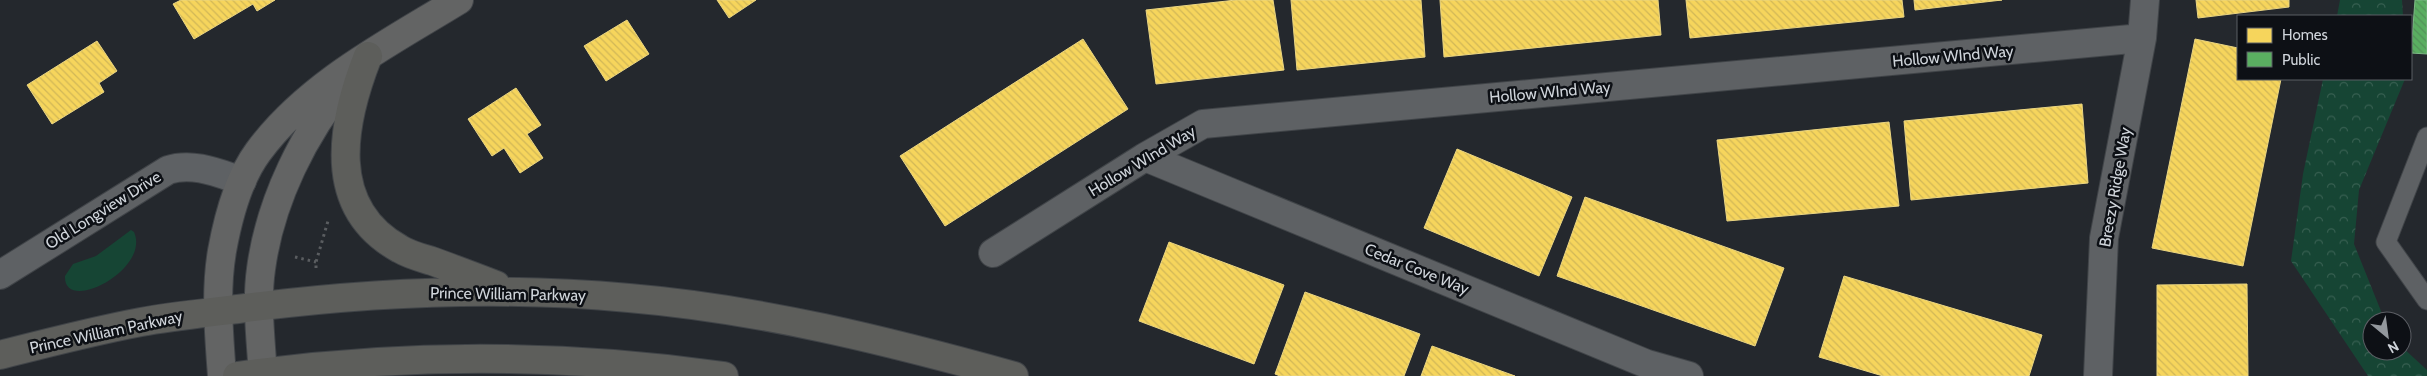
<svg xmlns="http://www.w3.org/2000/svg" width="2427" height="376" font-family="Cabin,sans-serif">
<style>
.forest{fill:url(#forest-crowns)}
.garden{fill:#164534}
.homes{fill:url(#homes-back-hatch);stroke:#ead582}
.public{fill:url(#public-back-hatch);stroke:#7db985}
.lines{fill:none;stroke-linecap:round;stroke-linejoin:round}
.lane-casing{stroke:#404448;stroke-width:21}
.street-casing{stroke:#404448;stroke-width:30}
.secondary-casing{stroke:#404448;stroke-width:30}
.primary-casing{stroke:#404448;stroke-width:30}
.path{stroke:#5a5d60;stroke-width:3;stroke-dasharray:2.5 4;stroke-linecap:butt}
.lane{stroke:#5e6164;stroke-width:19}
.street{stroke:#5e6164;stroke-width:28}
.secondary{stroke:#636464;stroke-width:28}
.primary{stroke:#5d5e5b;stroke-width:28}
.labels{text-anchor:middle;dominant-baseline:central;stroke-width:5;stroke-linejoin:round;paint-order:stroke}
.street-label{font-size:16px;fill:#cfd4da;stroke:#0d1015}
</style>
<defs>
<pattern id="forest-crowns" width="20" height="18" patternUnits="userSpaceOnUse" patternTransform="scale(1.25)"><rect width="20" height="18" fill="#164534"/><path d="M2 6a3 3 0 1 1 6 0M12 15a3 3 0 1 1 6 0" fill="none" stroke="#375f51"/></pattern>
<pattern id="homes-back-hatch" width="6" height="6" patternUnits="userSpaceOnUse" patternTransform="scale(1.25)"><rect width="6" height="6" fill="#f6d55c"/><path d="M-1 5l2 2M0 0l6 6M5-1l2 2" fill="none" stroke="#d1b757"/></pattern>
<pattern id="public-back-hatch" width="6" height="6" patternUnits="userSpaceOnUse" patternTransform="scale(1.25)"><rect width="6" height="6" fill="#5aae61"/><path d="M-1 5l2 2M0 0l6 6M5-1l2 2" fill="none" stroke="#539259"/></pattern>
</defs>
<rect width="100%" height="100%" fill="#24282d"/>
<path class="forest" d="M 2340,0 L 2402,0 L 2403,16 L 2337,16 Z
M 2323,79 L 2405,79 L 2359,190 L 2354,244 L 2385,321 L 2372,321 L 2372,351 L 2402,351 L 2402,347 L 2427,370 L 2427,376 L 2368,376 L 2291,261 L 2303,174 Z"/>
<path class="garden" d="M 131,230 L 134,232 C 151,270 63,315 65,276 L 73,264 L 96,256 Z"/>
<path class="homes" d="M 181,0 L 275,0 L 257,11 L 253,4 L 194,39 L 173,4 Z
M 717,0 L 756,0 L 729,18 Z
M 1236,0 L 1273,0 L 1284,70 L 1156,84 L 1146,10 Z
M 1291,0 L 1421,0 L 1425,57 L 1297,70 Z
M 1440,0 L 1658,0 L 1661,35 L 1444,57 Z
M 1686,0 L 1902,0 L 1904,17 L 1690,38 Z
M 1914,0 L 2002,0 L 1915,10 Z
M 2196,0 L 2289,0 L 2289,7 L 2198,18 Z
M 627,20 L 649,54 L 606,81 L 584,46 Z
M 1083,39 L 1128,109 L 945,226 L 900,156 Z
M 2195,39 L 2238,48 L 2238,79 L 2281,79 L 2243,266 L 2152,248 Z
M 97,41 L 117,71 L 99,83 L 104,92 L 52,124 L 27,85 Z
M 516,88 L 541,125 L 527,134 L 543,158 L 520,173 L 504,148 L 492,156 L 468,119 Z
M 2082,104 L 2088,183 L 1911,200 L 1904,121 Z
M 1889,122 L 1899,206 L 1727,221 L 1717,140 Z
M 1457,149 L 1572,197 L 1539,276 L 1424,228 Z
M 1585,197 L 1784,268 L 1755,346 L 1557,276 Z
M 1169,242 L 1284,285 L 1254,364 L 1139,321 Z
M 1844,276 L 2042,335 L 2029,376 L 1883,376 L 1819,357 Z
M 2247,284 L 2248,376 L 2157,376 L 2157,285 Z
M 1305,292 L 1420,334 L 1404,376 L 1280,376 L 1275,374 Z
M 1432,346 L 1515,376 L 1421,376 Z"/>
<path class="public" d="M 2415,0 L 2427,0 L 2427,54 L 2411,53 Z"/>
<g class="lines">
<defs>
<path id="lane" d="M 2427,137 L 2386,242 L 2427,300"/>
<path id="street" d="M 1145,157 L 1647,364 L 1689,376
M 993,253 L 1145,157 L 1203,124 L 2142,38
M 0,275 L 168,170 C 193,162 218,173 242,181
M 2098,376 L 2104,238 L 2142,38 L 2145,0"/>
<path id="secondary" d="M 222,376 C 219,335 215,292 222,251 C 228,218 238,179 258,152 C 308,84 389,43 459,0
M 263,376 C 261,341 256,304 261,269 C 270,201 304,132 348,80"/>
<path id="primary" d="M 368,56 C 342,122 324,207 400,249 C 410,255 422,258 432,261 C 454,269 475,277 496,285
M 0,355 C 47,343 93,331 141,322 C 173,316 206,313 238,309 C 368,292 499,286 629,298 C 760,309 888,341 1014,376
M 237,376 C 399,353 562,353 724,376"/>
</defs>
<use href="#lane" class="lane-casing"/>
<use href="#street" class="street-casing"/>
<use href="#secondary" class="secondary-casing"/>
<use href="#primary" class="primary-casing"/>
<path class="path" d="M 295,257 L 316,262
M 316,268 L 316,262 L 328,221"/>
<use href="#lane" class="lane"/>
<use href="#street" class="street"/>
<use href="#secondary" class="secondary"/>
<use href="#primary" class="primary"/>
</g>
<g class="labels">
<g class="street-label">
<text transform="translate(1953 56) rotate(-5)">Hollow WInd Way</text>
<text transform="translate(1550 92) rotate(-5)">Hollow WInd Way</text>
<text transform="translate(1142 161) rotate(-31)">Hollow WInd Way</text>
<text transform="translate(2115 187) rotate(-80)">Breezy Ridge Way</text>
<text transform="translate(103 210) rotate(-32)">Old Longview Drive</text>
<text transform="translate(1417 269) rotate(22)">Cedar Cove Way</text>
<text transform="translate(508 294) rotate(1)">Prince William Parkway</text>
<text transform="translate(106 332) rotate(-12)">Prince William Parkway</text>
</g>
</g>
<rect x="2237" y="15" width="175" height="65" fill="#0d1015" stroke="#5b5e64"/>
<rect x="2247" y="28" width="25" height="15" fill="#f6d55c" stroke="#5b5e64"/>
<text x="2282" y="40" font-size="15" fill="#cfd4da">Homes</text>
<rect x="2247" y="52" width="25" height="15" fill="#5aae61" stroke="#5b5e64"/>
<text x="2282" y="65" font-size="15" fill="#cfd4da">Public</text>
<g transform="translate(2387 336) rotate(151)"><circle r="24" fill="#0d1015" stroke="#5b5e64"/>
<path d="M0-4L9 19L0 12L-9 19Z" fill="#93989d"/>
<text y="-8" font-size="14" font-weight="bold" text-anchor="middle" fill="#cfd4da">N</text>
</g>
</svg>
